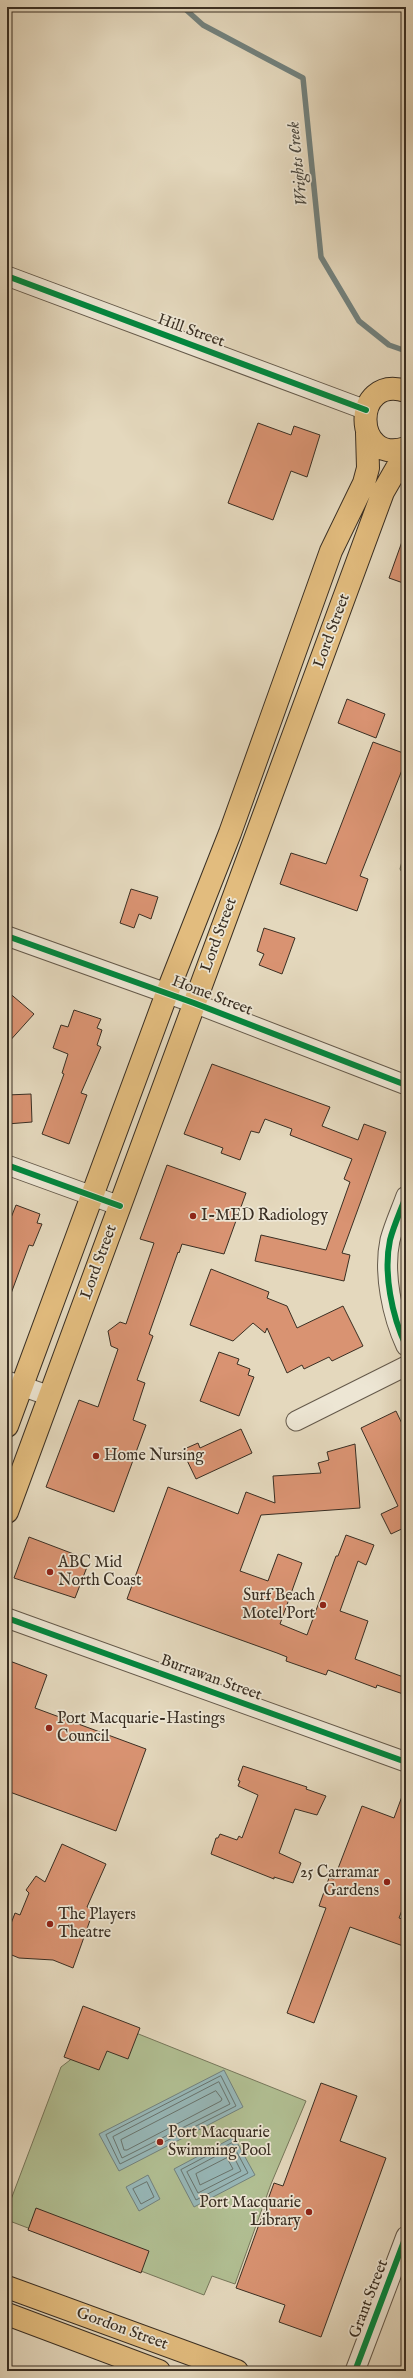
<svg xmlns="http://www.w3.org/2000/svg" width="413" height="2378" font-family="'IM FELL English',serif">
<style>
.green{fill:#b1bf93;stroke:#76775b}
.water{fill:#97b8b9;stroke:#72817d}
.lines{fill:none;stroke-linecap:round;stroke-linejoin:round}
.shore{stroke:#68746e;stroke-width:1}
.stream{stroke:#72817d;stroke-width:5.5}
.building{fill:#d99372;stroke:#3a2f23}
.minor-casing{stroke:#64594a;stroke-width:21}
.major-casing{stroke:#3a2f23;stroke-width:24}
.minor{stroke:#ede6d4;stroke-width:19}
.major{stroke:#e2bc7e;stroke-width:22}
.cycleway-casing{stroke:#ede6d4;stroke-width:8}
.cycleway{stroke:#00873e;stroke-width:6}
.poi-dot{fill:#8f2418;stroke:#ede6d4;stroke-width:1.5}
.labels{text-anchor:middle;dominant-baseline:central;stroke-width:3.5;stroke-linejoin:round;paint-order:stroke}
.street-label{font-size:16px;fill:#3a2f23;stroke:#ede6d4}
.poi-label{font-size:16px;fill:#3a2f23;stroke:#ede6d4;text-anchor:start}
.water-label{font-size:17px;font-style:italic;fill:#4d4a41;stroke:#ede6d4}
</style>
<rect width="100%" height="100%" fill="#e4d8bd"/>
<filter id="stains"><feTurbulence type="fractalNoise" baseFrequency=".005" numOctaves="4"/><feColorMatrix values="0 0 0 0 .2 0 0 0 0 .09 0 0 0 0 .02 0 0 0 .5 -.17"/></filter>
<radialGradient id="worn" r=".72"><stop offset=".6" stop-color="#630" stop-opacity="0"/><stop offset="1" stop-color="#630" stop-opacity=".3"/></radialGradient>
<path class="green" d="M 406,846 L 406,879 L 400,869 Z
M 116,2025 L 306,2101 L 271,2184 L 235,2284 L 212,2276 L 204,2295 L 7,2220 L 7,2210 L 61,2067 Z"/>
<path class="water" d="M 224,2070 L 243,2107 L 119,2171 L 99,2134 Z
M 234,2137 L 255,2175 L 194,2207 L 174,2169 Z
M 148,2175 L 160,2199 L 139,2211 L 126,2187 Z"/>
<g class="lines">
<path class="shore" d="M 221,2076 L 236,2106 L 120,2164 L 106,2135 Z
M 219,2082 L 230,2104 L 122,2158 L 113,2137 Z
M 216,2091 L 222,2099 L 221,2101 L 127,2150 L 124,2150 L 121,2140 Z
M 232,2143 L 248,2173 L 196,2200 L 181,2170 Z
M 230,2149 L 241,2171 L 198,2193 L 187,2172 Z
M 227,2158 L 233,2169 L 200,2185 L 196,2174 Z
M 147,2182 L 154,2197 L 141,2204 L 133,2189 Z"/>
<path class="stream" d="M 183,7 L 203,25 L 303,78 L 321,257 L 359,321 L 389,345 L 406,351"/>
</g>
<path class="building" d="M 258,423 L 291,435 L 294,426 L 320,435 L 307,477 L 291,471 L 273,520 L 228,503 Z
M 404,536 L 406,537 L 406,584 L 389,578 Z
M 347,699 L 385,714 L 376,738 L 338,723 Z
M 373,742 L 406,754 L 406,760 L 360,876 L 368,879 L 357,911 L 280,884 L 291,853 L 326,864 Z
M 131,889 L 158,897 L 151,919 L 139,914 L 134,928 L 120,923 Z
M 264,928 L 295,938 L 282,974 L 259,965 L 264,954 L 257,951 Z
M 7,991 L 34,1014 L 7,1044 Z
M 74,1010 L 101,1019 L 97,1028 L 102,1030 L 97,1045 L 101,1047 L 81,1093 L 87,1095 L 69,1144 L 42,1134 L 64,1074 L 62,1073 L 68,1054 L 53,1048 L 61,1025 L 68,1027 Z
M 212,1064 L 330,1107 L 322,1126 L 358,1140 L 364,1124 L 386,1132 L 342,1253 L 350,1255 L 344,1281 L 255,1261 L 261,1235 L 326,1250 L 350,1182 L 344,1179 L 352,1159 L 290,1135 L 292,1129 L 265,1119 L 259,1133 L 251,1131 L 240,1160 L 221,1153 L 223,1148 L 184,1134 Z
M 31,1094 L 32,1122 L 7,1124 L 7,1095 Z
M 167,1165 L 246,1193 L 224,1254 L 182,1244 L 179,1253 L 178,1252 L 149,1334 L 153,1336 L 137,1380 L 145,1383 L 133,1420 L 146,1425 L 114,1512 L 46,1487 L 79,1400 L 98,1407 L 118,1349 L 111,1346 L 108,1331 L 120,1322 L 126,1324 L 154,1243 L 140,1239 Z
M 16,1205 L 40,1214 L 37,1223 L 42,1224 L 33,1246 L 29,1245 L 9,1299 L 7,1299 L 7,1228 Z
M 211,1269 L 269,1292 L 267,1298 L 287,1306 L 297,1328 L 343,1306 L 363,1346 L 332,1361 L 329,1357 L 304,1369 L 302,1365 L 287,1373 L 267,1328 L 265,1333 L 253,1323 L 233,1341 L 190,1325 Z
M 219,1352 L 239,1359 L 237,1364 L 250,1369 L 248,1375 L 254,1377 L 239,1416 L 200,1401 Z
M 396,1411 L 406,1432 L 406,1527 L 391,1534 L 381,1514 L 398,1506 L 361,1428 Z
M 241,1429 L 252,1453 L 196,1479 L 182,1450 L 198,1443 L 200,1448 Z
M 355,1444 L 360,1508 L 261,1515 L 240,1571 L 268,1581 L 278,1554 L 302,1563 L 280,1624 L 307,1635 L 336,1556 L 338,1556 L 346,1535 L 374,1545 L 366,1565 L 358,1561 L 340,1611 L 368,1621 L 355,1659 L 406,1678 L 406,1695 L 377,1685 L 376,1688 L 328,1670 L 326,1675 L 286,1661 L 287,1657 L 277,1653 L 127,1599 L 168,1487 L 238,1514 L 246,1492 L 275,1503 L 273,1476 L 321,1473 L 318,1463 L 329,1460 L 327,1452 Z
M 29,1537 L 79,1556 L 76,1563 L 87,1567 L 75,1598 L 14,1578 Z
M 7,1660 L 47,1675 L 35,1708 L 146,1749 L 116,1831 L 7,1791 Z
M 243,1766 L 307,1787 L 306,1789 L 326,1796 L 317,1815 L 295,1809 L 279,1853 L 301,1863 L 293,1883 L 274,1877 L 274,1879 L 211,1854 L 216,1838 L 218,1838 L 220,1834 L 237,1840 L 239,1836 L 242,1838 L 258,1795 L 238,1786 L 240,1781 L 238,1780 Z
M 404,1791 L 406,1791 L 406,1900 L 399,1918 L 406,1920 L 406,1947 L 350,1927 L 314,2023 L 287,2013 L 326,1908 L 319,1906 L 329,1878 L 334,1879 L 362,1806 L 394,1818 Z
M 62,1844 L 106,1864 L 87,1907 L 94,1909 L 73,1968 L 53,1960 L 19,1958 L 7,1953 L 7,1934 L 15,1913 L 20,1915 L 29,1893 L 26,1890 L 36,1876 L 45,1882 Z
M 83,2006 L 140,2028 L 128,2059 L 107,2051 L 99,2070 L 64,2057 Z
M 321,2083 L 357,2096 L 340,2141 L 386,2158 L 321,2337 L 279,2322 L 285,2305 L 236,2288 L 274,2183 L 283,2186 Z
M 36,2208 L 149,2251 L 141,2273 L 28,2230 Z"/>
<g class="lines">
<defs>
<path id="minor" d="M 7,276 L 366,410
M 7,936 L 194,1003 L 406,1085
M 7,1165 L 120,1206
M 406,1196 C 401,1210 394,1225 390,1240 C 383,1273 392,1316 406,1346
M 7,1381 L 50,1396
M 296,1421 L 406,1366
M 7,1618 L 406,1762
M 355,2371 L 406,2236"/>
<path id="major" d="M 406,391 C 351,374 353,466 406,448
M 7,1426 L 167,993 L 230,833 L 331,551 L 364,483 L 368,468 L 367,433
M 7,1512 L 383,492 L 406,452
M 7,2287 L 237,2371
M 7,2314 L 159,2371"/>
</defs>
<use href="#minor" class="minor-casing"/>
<use href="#major" class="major-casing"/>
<use href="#minor" class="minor"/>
<use href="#major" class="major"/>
<defs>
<path id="cycleway" d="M 7,276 L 366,410
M 7,936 L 194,1003 L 406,1085
M 7,1165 L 120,1206
M 406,1196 C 401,1210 394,1225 390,1240 C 383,1273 392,1316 406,1346
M 7,1618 L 406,1762
M 355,2371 L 406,2236"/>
</defs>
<use href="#cycleway" class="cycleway-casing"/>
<use href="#cycleway" class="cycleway"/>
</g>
<g class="poi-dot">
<circle cx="193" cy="1216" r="4"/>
<circle cx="96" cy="1456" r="4"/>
<circle cx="50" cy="1572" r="4"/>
<circle cx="323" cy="1605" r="4"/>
<circle cx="49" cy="1728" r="4"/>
<circle cx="387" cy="1882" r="4"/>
<circle cx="50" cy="1924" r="4"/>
<circle cx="160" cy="2142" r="4"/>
<circle cx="309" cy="2212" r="4"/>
</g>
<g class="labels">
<g class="street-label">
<text transform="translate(191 331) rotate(20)">Hill Street</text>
<text transform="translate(332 631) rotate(-70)">Lord Street</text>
<text transform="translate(219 935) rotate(-70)">Lord Street</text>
<text transform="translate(212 996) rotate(21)">Home Street</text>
<text transform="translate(99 1262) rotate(-70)">Lord Street</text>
<text transform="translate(211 1678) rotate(20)">Burrawan Street</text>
<text transform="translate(369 2299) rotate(-69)">Grant Street</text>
<text transform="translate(122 2329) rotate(20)">Gordon Street</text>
</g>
<g class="poi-label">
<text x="201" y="1216">I-MED Radiology</text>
<text x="104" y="1456">Home Nursing</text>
<text x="58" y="1563">ABC Mid<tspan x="58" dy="18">North Coast</tspan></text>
<text x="315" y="1596" text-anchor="end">Surf Beach<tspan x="315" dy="18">Motel Port</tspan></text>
<text x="57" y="1719">Port Macquarie-Hastings<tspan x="57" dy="18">Council</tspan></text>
<text x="379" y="1873" text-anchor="end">25 Carramar<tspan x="379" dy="18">Gardens</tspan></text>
<text x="58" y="1915">The Players<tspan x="58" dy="18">Theatre</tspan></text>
<text x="168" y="2133">Port Macquarie<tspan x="168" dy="18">Swimming Pool</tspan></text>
<text x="301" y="2203" text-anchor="end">Port Macquarie<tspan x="301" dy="18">Library</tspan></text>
</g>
<g class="water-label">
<text transform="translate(298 164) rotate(-96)">Wrights Creek</text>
</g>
</g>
<rect width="413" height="2378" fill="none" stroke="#e4d8bd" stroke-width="24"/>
<rect x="8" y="8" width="397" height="2362" fill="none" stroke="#3a2f23" stroke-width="2"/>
<rect x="12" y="12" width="389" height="2354" fill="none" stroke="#3a2f23"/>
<rect width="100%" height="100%" filter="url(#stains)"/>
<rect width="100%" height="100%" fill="url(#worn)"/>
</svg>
